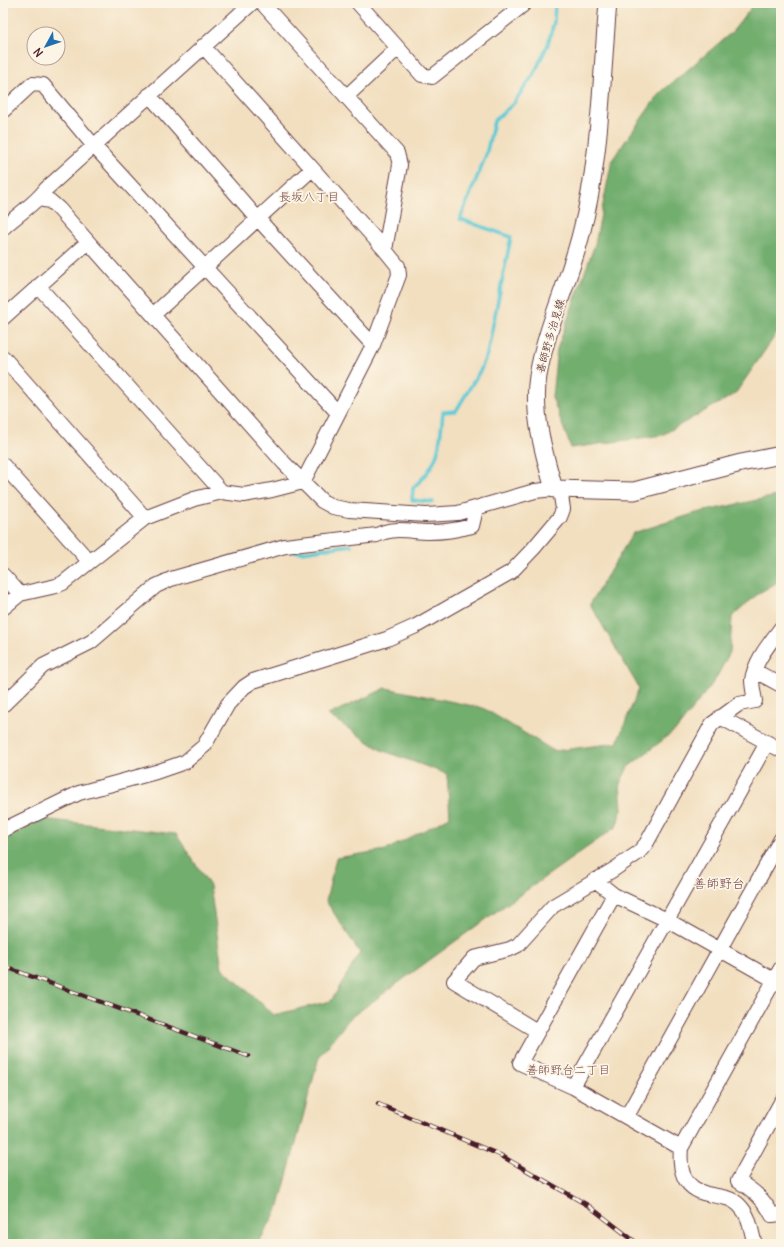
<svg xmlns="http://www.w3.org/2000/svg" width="784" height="1247" font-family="Delius,'Klee One',sans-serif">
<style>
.forest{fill:#72ae6e;stroke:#5e664c}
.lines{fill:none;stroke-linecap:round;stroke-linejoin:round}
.stream{stroke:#5cc9d4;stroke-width:3.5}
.minor-casing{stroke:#633c41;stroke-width:16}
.major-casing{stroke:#633c41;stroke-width:19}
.minor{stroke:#fff;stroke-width:14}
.major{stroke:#fff;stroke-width:17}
.rail-casing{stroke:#4a1f2b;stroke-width:4.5}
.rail{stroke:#fcf5e5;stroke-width:3;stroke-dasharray:9;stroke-linecap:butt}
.labels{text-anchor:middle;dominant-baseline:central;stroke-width:3.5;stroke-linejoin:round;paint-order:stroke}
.street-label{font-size:11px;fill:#4a1f2b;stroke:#fcf5e5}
.neighbourhood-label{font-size:12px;fill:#794a50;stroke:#fcf5e5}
.quarter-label{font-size:13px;fill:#794a50;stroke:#fcf5e5}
</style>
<rect width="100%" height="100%" fill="#fcf5e5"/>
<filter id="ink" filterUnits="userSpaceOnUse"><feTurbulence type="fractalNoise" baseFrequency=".025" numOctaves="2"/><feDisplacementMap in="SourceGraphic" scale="8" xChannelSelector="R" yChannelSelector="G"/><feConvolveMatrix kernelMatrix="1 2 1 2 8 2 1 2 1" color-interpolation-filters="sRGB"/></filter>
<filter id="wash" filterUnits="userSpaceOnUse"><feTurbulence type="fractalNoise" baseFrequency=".012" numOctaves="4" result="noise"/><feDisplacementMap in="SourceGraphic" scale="16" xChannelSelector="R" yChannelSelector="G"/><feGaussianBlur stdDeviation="0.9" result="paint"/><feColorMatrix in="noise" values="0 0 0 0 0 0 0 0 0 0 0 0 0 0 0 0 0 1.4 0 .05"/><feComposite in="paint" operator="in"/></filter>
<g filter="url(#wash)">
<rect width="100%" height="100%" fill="#f2dfc0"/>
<path class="forest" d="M 755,3 L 781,3 L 781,327 L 735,394 L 662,435 L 571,448 L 552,397 L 557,349 L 595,244 L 612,160 L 659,94 L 732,32 Z
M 781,495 L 781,580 L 759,593 L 732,617 L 730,652 L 715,680 L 677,729 L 628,767 L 620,783 L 622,809 L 616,827 L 490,916 L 350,1018 L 319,1057 L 279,1206 L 258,1244 L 3,1244 L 3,841 L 42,819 L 176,834 L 210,886 L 222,968 L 274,1015 L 331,1001 L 360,953 L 326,901 L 336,858 L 386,850 L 450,817 L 447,774 L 381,750 L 328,715 L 386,688 L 483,708 L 554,751 L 617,743 L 639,688 L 590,604 L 633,533 L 696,513 Z"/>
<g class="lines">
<path class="stream" d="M 433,502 L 412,500 L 413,488 C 441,462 439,448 443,412 L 456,411 L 481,369 L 487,354 L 511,237 L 460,219 L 486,155 L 494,121 L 513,104 L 534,74 L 548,44 L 554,22 L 555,3
M 424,538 L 435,541
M 292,551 L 302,552 L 351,545"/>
</g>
</g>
<g filter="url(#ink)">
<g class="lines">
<defs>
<path id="minor" d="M 262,3 L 397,153 L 400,165 L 385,250
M 358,3 L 422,75 L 432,77 L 523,5
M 149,95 L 258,219 L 373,345
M 347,96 L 398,48
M 3,111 L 32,84 L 43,85 L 94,146 L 338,413
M 38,199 L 50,201 L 59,209 L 284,463 L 322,501 L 333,507 L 349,510 L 426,515 L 458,513 L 535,491 L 554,489
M 3,228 C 17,215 35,204 46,189 L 252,3
M 38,286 L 222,492
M 153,315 L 312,169
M 3,318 L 88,242
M 3,357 L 145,518
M 3,465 L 89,561
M 3,575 L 20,594
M 3,608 L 20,594 L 56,586 L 63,583 L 145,518 L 194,499 L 222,492 L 244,495 L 272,490 L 303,482 L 373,345 L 399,275 L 398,266 L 385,250 L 203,46
M 755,671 L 781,685
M 3,705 L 43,666 L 91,642 L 156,586 L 171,579 L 285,546 L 377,535 C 394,526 411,532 429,532 C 444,532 457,530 472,526 L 476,509
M 720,717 L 781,750
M 3,830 L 79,793 L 156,772 L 185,762 L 204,746 L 228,704 L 244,687 L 253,681 L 387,639 L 416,626 L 511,572 L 533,549 L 560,517 L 563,509 L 560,489
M 595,880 L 614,895 L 667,920 L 781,984
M 614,895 L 520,1063 L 573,1087 L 681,1148
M 537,1031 L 454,981 L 474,958 L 510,949 L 518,945 L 553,906 L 613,870 L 638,853 L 646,844 L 712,724 L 739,704 L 755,701 C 754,695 752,686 752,680 C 755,660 770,643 781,628
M 573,1087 L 767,743
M 781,1102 L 738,1181 C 753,1190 764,1199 772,1215 L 781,1214
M 627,1116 L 781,839
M 755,1244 C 750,1229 751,1217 739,1205 C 730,1196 717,1197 707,1194 C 683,1188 679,1170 681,1148 L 781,968"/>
<path id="major" d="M 608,3 C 601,80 601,159 581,234 C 569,282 546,327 538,376 C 532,413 544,454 554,489 L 634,491 L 741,463 L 781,455"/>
</defs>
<use href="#minor" class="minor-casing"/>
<use href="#major" class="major-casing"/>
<use href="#minor" class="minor"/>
<use href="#major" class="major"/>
<defs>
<path id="rail" d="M 3,966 L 248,1056
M 378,1104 L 500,1155 L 589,1206 L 638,1244"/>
</defs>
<use href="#rail" class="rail-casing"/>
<use href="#rail" class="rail"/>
</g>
</g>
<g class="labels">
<g class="street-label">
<text transform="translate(550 336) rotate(-74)">善師野多治見線</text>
</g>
<g class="neighbourhood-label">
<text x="309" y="196">長坂八丁目</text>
<text x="568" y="1069">善師野台二丁目</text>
</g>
<g class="quarter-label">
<text x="719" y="883">善師野台</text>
</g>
</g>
<rect width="784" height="1247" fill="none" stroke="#fcf5e5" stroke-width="16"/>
<g transform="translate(46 46) rotate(230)"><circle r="19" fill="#fcf5e5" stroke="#b59f9b"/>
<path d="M0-3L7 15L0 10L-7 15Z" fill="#1f6fb2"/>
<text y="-6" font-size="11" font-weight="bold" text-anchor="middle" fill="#4a1f2b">N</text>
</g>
</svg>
